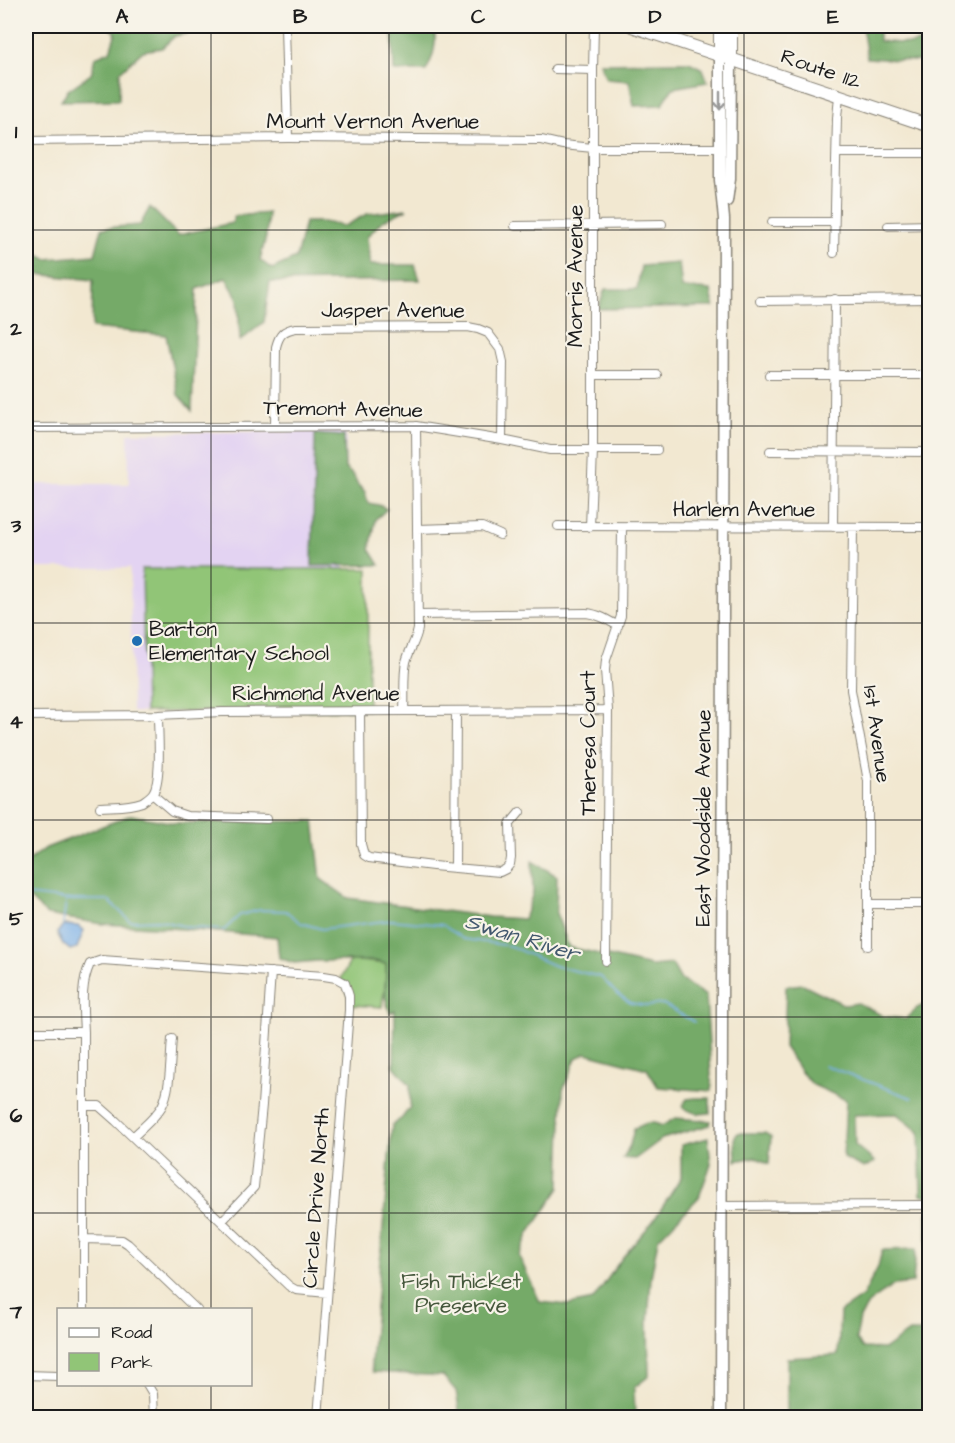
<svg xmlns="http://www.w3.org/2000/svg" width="955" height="1443" font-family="'Architects Daughter',sans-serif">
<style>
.built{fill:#e3d3f2}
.green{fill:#91c577;stroke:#56704a;stroke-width:1.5}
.forest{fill:#74aa68;stroke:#486342;stroke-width:1.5}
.water{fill:#7bb1e9;stroke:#4c6682;stroke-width:1.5}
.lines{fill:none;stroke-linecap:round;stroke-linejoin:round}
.stream{stroke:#7bb1e9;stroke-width:1.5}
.minor-casing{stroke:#878276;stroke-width:10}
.secondary-casing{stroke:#878276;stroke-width:13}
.primary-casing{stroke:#878276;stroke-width:14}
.minor{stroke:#fff;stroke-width:8}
.secondary{stroke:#fff;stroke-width:10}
.primary{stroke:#fff;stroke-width:12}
.oneway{stroke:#999}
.grid{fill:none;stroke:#1c1c1c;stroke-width:1.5;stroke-opacity:0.55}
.poi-dot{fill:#1f6fb2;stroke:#f7f3e8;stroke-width:2}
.labels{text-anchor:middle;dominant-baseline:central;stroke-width:4.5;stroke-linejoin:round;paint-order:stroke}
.street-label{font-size:21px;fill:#1c1c1c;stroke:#f7f3e8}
.poi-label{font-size:21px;fill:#1c1c1c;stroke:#f7f3e8;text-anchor:start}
.park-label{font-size:21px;fill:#45573c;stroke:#f7f3e8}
.water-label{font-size:22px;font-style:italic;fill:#42586e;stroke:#f7f3e8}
.neatline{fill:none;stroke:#1c1c1c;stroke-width:2}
.grid-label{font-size:20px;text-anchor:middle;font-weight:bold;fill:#1c1c1c}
</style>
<rect width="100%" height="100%" fill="#f7f3e8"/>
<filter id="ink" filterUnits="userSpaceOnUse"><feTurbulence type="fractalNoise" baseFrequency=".0167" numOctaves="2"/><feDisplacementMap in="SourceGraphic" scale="12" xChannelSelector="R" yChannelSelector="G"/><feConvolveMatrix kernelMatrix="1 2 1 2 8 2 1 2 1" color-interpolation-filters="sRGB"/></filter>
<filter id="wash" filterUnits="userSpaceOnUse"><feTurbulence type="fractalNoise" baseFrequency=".008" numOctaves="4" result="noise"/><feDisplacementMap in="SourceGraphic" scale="24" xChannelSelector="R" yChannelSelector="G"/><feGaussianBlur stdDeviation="1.35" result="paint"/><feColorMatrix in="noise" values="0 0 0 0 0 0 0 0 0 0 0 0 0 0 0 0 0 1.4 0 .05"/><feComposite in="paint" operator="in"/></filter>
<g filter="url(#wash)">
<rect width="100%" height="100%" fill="#f2e8d1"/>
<path class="built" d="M 346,431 L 344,569 L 142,569 L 145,712 L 132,712 L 130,568 L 26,568 L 26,484 L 129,484 L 128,433 Z"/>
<path class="green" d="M 142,569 L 368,569 L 368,710 L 145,712 Z
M 351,960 L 388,964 L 382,1007 L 352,1005 L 341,978 Z"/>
<path class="forest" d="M 106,26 L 202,26 L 204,30 L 175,36 L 162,48 L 143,51 L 120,72 L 119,100 L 61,101 L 68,90 L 91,74 L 95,57 L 110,51 L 116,32 Z
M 392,26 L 435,26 C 436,44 435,54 426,71 L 394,71 Z
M 862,26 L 879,26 L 879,41 L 911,44 L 929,39 L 929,62 L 867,58 Z
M 672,62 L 689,62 L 703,69 L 708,82 L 673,88 L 662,105 L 634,106 L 629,81 L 606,79 L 600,63 Z
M 150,207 L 178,235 L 232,223 L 235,216 L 268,213 L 266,237 L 260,260 L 272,269 L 296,258 L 305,222 L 323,222 L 344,226 L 367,214 L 407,209 L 381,222 L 367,237 L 370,265 L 415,265 L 420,280 L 270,282 L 264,322 L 240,341 L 238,299 L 226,278 L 197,289 L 192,411 L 178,395 L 166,335 L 92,328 L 93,280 L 26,273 L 26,248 L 46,259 L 95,255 L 102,228 L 140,225 Z
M 679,263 L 682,288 L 711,290 L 714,307 L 598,309 L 605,289 L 637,289 L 641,266 Z
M 315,434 L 344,436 L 345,468 L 354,476 L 358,485 L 365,492 L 368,503 L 379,505 L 387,509 L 376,519 L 370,549 L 380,565 L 312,566 Z
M 131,815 L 175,823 L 314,821 L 321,879 L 348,898 L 490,917 L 524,919 L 533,893 L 532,861 L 557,876 L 556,913 L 569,947 L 651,966 L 672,964 L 681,980 L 706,996 L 712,1091 L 658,1087 L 647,1069 L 586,1053 L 576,1058 L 563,1090 L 560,1188 L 529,1233 L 519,1256 L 540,1302 L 569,1305 L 593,1300 L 622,1258 L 654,1220 L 681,1178 L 681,1145 L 708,1138 L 711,1164 L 699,1197 L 658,1239 L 651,1278 L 648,1322 L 649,1376 L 634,1388 L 635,1417 L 452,1417 L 459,1410 L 456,1391 L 443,1376 L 373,1372 L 371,1363 L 392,1125 L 402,1118 L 410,1107 L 410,1085 L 394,1066 L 395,1010 L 390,1013 L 385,997 L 386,964 L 375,961 L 317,961 L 294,963 L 279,958 L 277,937 L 183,929 L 102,924 L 47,915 L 26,895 L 26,865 L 27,862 L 46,848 Z
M 803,984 L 845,1005 L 858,1003 L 883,1016 L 906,1019 L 917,1008 L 929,1002 L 929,1196 L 921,1195 L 919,1132 L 897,1114 L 854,1115 L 855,1145 L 875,1162 L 864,1168 L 843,1158 L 846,1100 L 813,1085 L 800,1071 L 796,1064 L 784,1047 L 786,986 Z
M 696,1098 L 710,1098 L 710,1113 L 698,1114 L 684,1109 L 682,1106 L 687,1099 Z
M 675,1118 L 711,1121 L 710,1125 L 662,1139 L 635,1159 L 623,1158 L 630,1145 L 634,1129 C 646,1123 650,1120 662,1126 Z
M 738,1133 L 765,1133 L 771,1137 L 769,1164 L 755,1157 L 736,1161 L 735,1136 Z
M 927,1213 L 930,1214 L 929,1298 L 927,1298 Z
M 916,1249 L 913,1283 L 894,1285 L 869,1303 L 860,1318 L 856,1339 L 863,1348 L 885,1349 L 909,1332 L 929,1332 L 929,1411 L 922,1409 L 922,1418 L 787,1417 L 787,1358 L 838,1355 L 840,1312 L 863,1296 L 878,1267 L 882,1250 Z"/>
<path class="water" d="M 63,925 L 78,926 L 84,930 L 77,948 L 70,950 L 63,944 L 57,933 Z"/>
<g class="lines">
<path class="stream" d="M 26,895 L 72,900 L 108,900 L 130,921 L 158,920 L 188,927 L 224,930 L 240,915 L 260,910 L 286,911 L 301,923 L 322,929 L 392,920 L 443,925 L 463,939 L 510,946 L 555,966 L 601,977 L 617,994 L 631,1003 L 647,1006 L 663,1004 L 694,1022
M 63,924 L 66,900
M 824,1065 L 912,1098"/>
</g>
</g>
<g filter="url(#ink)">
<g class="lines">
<defs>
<path id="minor" d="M 285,26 L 288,138
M 555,69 L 593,70
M 26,141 L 288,138 L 541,140 L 563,145 L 593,148 L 720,148
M 837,153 L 930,153
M 772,222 L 834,222
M 515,226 L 662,224
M 888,226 L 930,225
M 834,253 L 837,118 L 839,96
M 760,301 L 930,299
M 593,375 L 657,375
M 769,375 L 930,375
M 275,426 L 276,347 C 279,335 283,330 296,328 L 468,327 L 478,329 L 488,333 L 500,349 L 503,362 L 502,440
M 26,428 L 416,426 L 502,440 L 550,450 L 657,450
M 770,451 L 930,452
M 558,526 L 930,527
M 590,527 L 593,450 L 593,70 L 594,26
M 833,527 L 835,299
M 853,527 L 851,690 L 868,781 L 868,946
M 417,529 L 482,527 L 500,535
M 418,615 L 586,613 C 598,614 608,620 618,626
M 404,711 C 405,695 403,677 406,662 C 409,650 416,641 418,629 L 416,426
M 360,712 L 361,844 L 364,855 L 369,858 L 433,866 L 500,872 L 506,869 L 510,864 L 511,858 L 510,824 L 520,812
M 26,716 L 158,715 L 222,712 L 608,710
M 152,794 L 172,811 L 187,816 L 267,819
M 100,807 C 114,806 129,807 142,802 C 145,800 150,797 153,793 C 162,780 158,733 158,715
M 455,868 L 456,711
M 868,904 L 930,904
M 606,961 L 608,710 L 605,670 L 606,660 L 621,616 L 622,527
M 26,1032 L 84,1032
M 84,1106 L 99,1106 L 116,1121 L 289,1286 L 296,1290 L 327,1293
M 133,1137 C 143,1127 155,1118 162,1106 C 171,1089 170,1059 172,1039
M 721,1206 L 930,1205
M 222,1221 L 254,1187 L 262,1105 L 271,972
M 83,1239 L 122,1240 L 128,1244 L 197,1310
M 84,1310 L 84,1032 C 83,1009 80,985 90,964 L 102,960 L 324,976 L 336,978 L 345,983 L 349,996 L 349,1010 L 318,1418
M 26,1375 L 58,1376
M 147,1384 L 153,1394 L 154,1418"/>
<path id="secondary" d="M 720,55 L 720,180 L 724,219 L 721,1418
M 727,201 L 730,179 L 731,59"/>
<path id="primary" d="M 632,26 L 930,126
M 720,55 L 720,26
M 731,59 L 731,26"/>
</defs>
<use href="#minor" class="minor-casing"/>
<use href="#secondary" class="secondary-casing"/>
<use href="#primary" class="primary-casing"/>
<use href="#minor" class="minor"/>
<use href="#secondary" class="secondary"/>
<use href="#primary" class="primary"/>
</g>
<defs><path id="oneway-shaft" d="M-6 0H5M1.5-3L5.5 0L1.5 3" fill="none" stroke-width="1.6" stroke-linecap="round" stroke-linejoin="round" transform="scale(1.5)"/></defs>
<use class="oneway" href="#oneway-shaft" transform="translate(720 101) rotate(90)"/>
</g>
<path class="grid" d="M 211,26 L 211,1310M 389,26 L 389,1418M 566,26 L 566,1418M 744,26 L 744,1418M 26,230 L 930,230M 26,426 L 930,426M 26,623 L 930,623M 26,820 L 930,820M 26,1017 L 930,1017M 26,1213 L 930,1213M 211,1384 L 211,1418"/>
<circle class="poi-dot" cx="137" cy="641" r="6"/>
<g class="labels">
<g class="street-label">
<text transform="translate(821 69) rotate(19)">Route 112</text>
<text x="373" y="121">Mount Vernon Avenue</text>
<text transform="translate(575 276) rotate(-90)">Morris Avenue</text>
<text x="393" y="310">Jasper Avenue</text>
<text transform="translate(343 409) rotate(1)">Tremont Avenue</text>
<text x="744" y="509">Harlem Avenue</text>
<text x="316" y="693">Richmond Avenue</text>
<text transform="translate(877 734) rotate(82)">1st Avenue</text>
<text transform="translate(588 743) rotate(-90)">Theresa Court</text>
<text transform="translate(703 818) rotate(-90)">East Woodside Avenue</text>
<text transform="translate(316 1198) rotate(-86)">Circle Drive North</text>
</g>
<g class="poi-label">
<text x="149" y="629">Barton<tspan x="149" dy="24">Elementary School</tspan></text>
</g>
<g class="park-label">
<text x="461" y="1281">Fish Thicket<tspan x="461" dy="24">Preserve</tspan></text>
</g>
<g class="water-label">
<text transform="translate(522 938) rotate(17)">Swan River</text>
</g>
</g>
<rect width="955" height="1443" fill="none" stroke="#f7f3e8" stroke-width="66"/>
<rect x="57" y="1308" width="195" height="78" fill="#f7f3e8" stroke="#9f9d96" stroke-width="1.5"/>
<rect x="69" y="1328" width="30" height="9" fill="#ffffff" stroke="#9f9d96" stroke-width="1.5"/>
<text x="111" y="1338" font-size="18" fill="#1c1c1c">Road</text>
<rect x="69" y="1353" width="30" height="18" fill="#91c577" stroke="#9f9d96" stroke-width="1.5"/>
<text x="111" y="1368" font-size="18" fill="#1c1c1c">Park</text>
<rect x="33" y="33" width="889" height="1377" class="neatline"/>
<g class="grid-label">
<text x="122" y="23">A</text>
<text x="300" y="23">B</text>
<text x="478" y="23">C</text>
<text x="655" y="23">D</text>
<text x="833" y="23">E</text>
<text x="16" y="138">1</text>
<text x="16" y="335">2</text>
<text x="16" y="532">3</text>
<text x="16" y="728">4</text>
<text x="16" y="925">5</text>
<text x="16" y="1122">6</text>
<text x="16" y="1318">7</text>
</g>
</svg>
